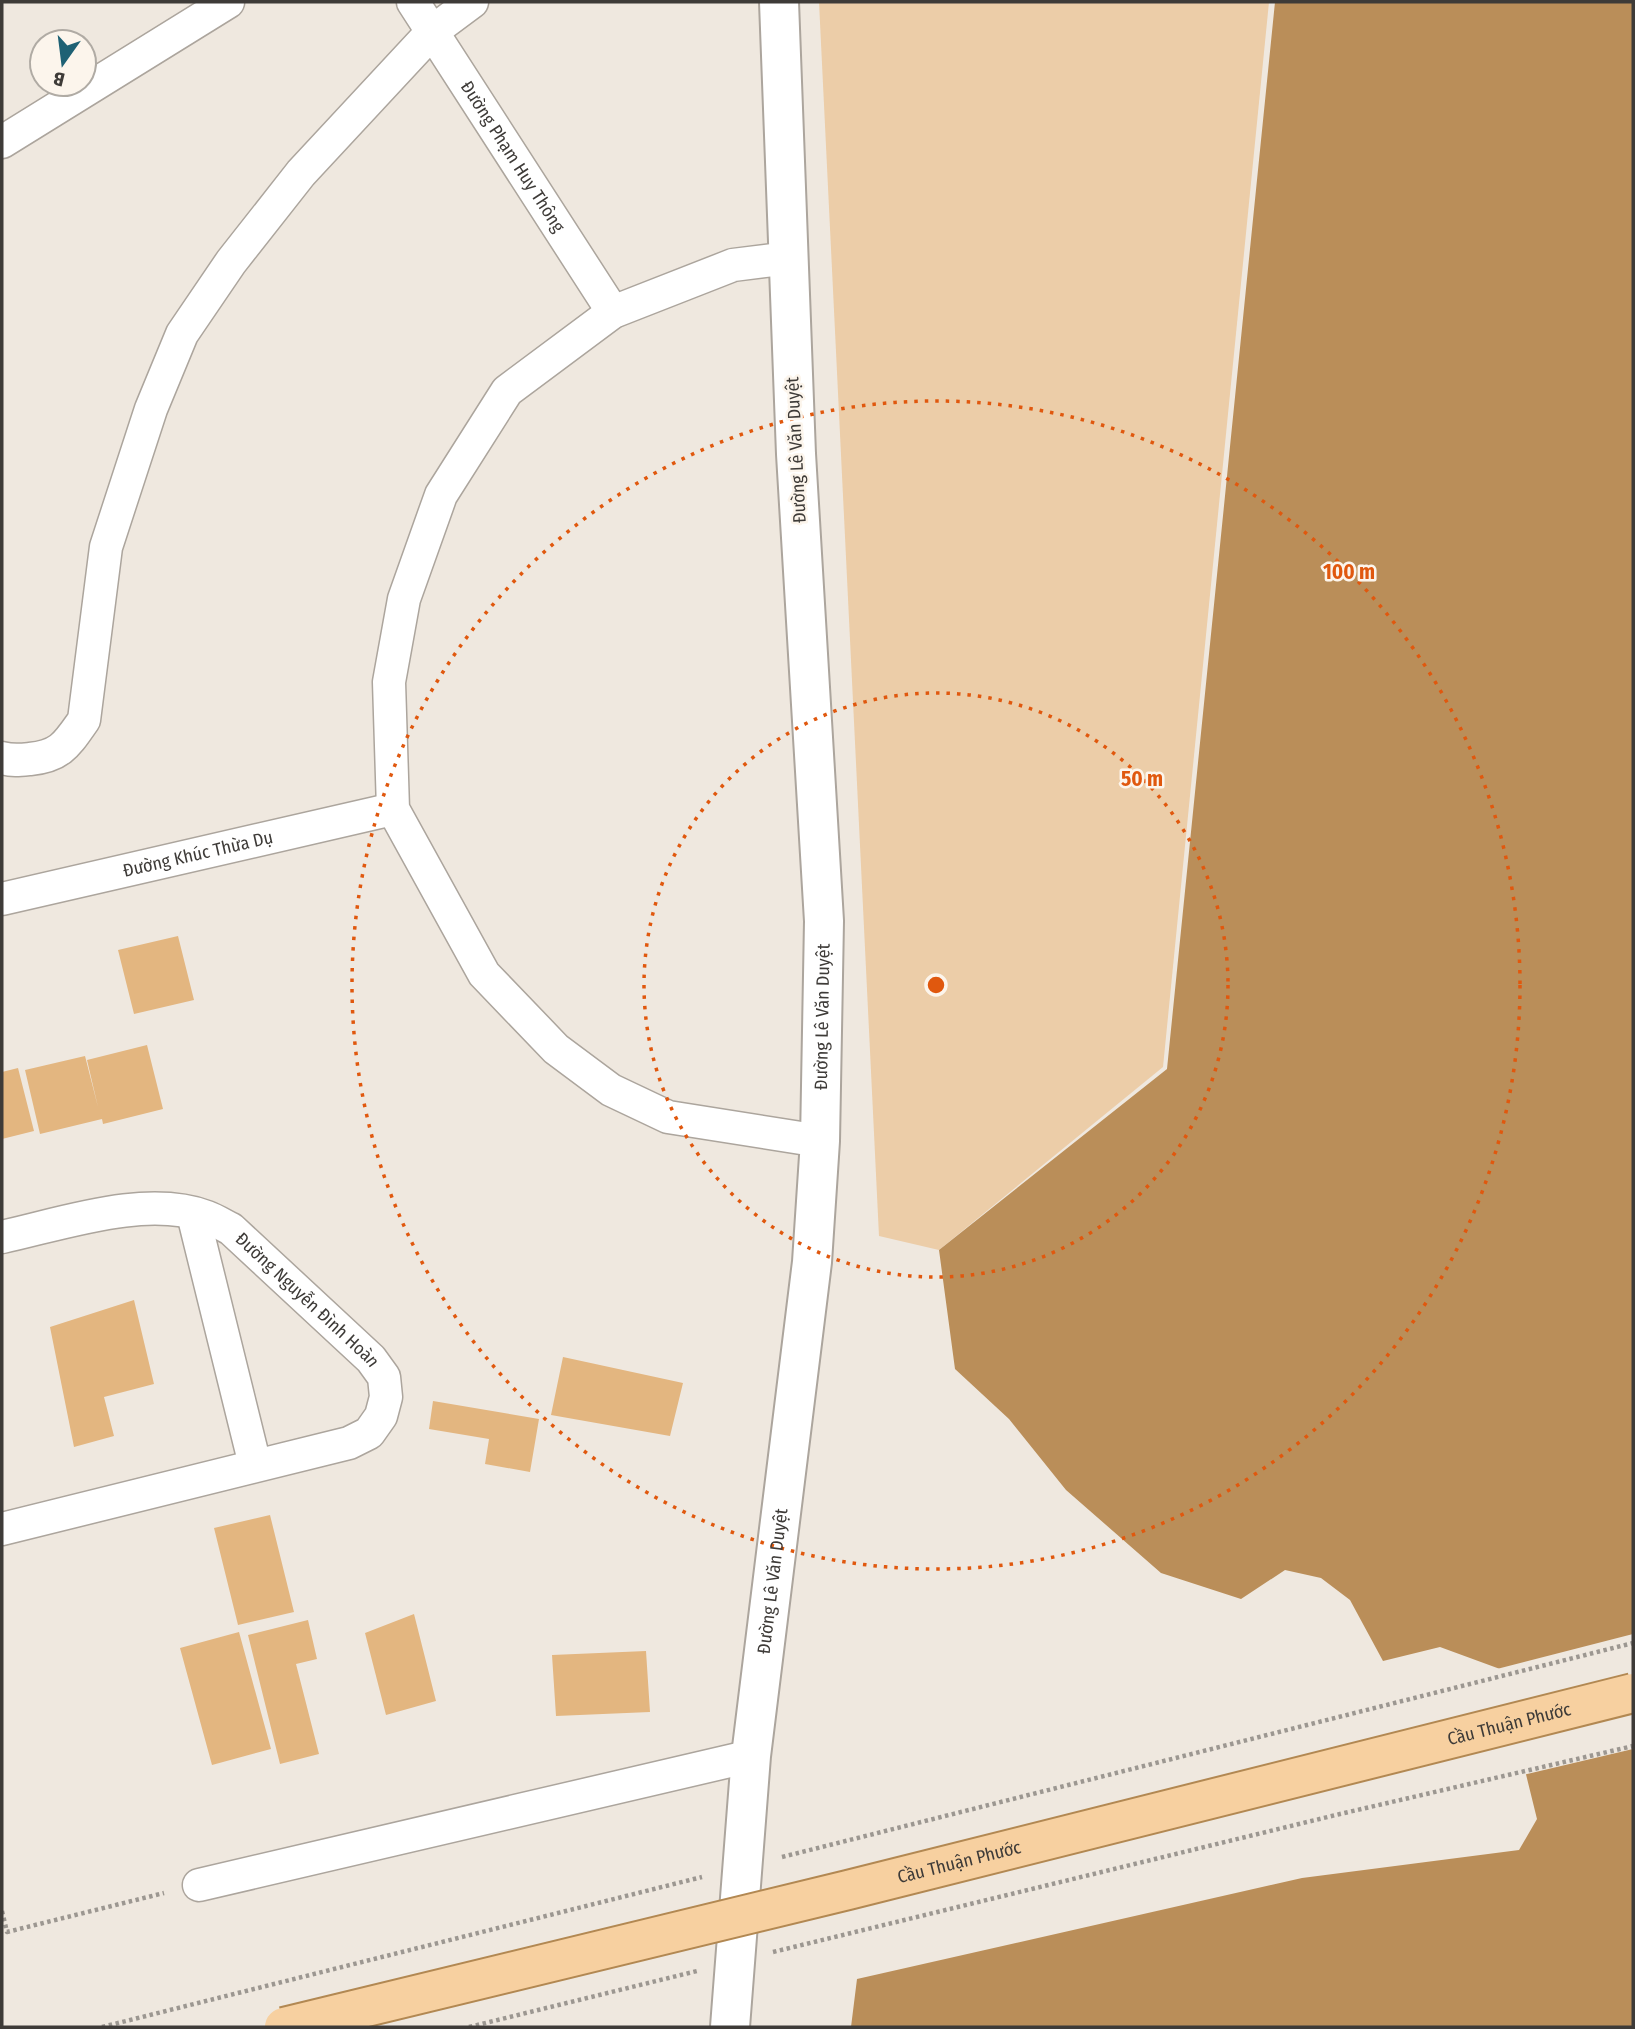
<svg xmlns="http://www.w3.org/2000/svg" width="1635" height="2029" font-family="'Fira Sans Condensed',sans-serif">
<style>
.green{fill:#eccda8}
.water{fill:#ba8e59}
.pier{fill:#efe8df}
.building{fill:#e3b680}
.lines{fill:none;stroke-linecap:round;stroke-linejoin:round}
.minor-casing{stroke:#aca59d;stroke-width:35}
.tertiary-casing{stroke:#aca59d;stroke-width:42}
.path{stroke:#9c9791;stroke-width:4.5;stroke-dasharray:3.5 3.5;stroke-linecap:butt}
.minor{stroke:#fff;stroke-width:32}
.tertiary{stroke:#fff;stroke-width:38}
.primary-bridge-casing{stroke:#b28852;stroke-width:42;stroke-linecap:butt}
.primary-bridge{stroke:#f7d0a0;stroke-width:38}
.ring{fill:none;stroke:#e0580e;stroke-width:3.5;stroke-dasharray:3.5 7}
.labels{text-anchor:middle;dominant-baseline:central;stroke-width:5;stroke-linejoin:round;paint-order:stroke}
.street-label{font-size:18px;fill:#3e3b38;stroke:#fcf5ec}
.centre{fill:#e0580e;stroke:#fcf5ec;stroke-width:3.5}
.ring-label{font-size:21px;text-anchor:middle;font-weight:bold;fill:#e0580e;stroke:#fcf5ec;stroke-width:5;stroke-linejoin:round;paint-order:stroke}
</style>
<rect width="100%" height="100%" fill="#efe8df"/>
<path class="green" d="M 819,2 L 1269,2 L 1163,1067 L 939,1250 L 879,1236 Z"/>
<path class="water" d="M 1275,2 L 1633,2 L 1633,2027 L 851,2027 L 857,1979 L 1302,1878 L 1519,1850 L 1537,1819 L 1500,1669 L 1440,1647 L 1383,1661 L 1350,1600 L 1321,1578 L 1285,1570 L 1241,1599 L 1161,1573 L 1066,1490 L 1009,1419 L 955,1369 L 939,1250 L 1167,1069 Z"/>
<path class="pier" d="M 1633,1634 L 1633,1749 L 1523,1775 L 1497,1671 L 1493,1670 Z"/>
<path class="building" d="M 178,936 L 194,1000 L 134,1014 L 118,950 Z
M 147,1045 L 163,1109 L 103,1124 L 102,1119 L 40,1134 L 25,1070 L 85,1056 L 98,1107 L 87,1060 Z
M 18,1068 L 34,1131 L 2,1139 L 2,1072 Z
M 134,1300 L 154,1384 L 104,1397 L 114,1436 L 74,1447 L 50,1327 Z
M 563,1357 L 683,1383 L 670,1436 L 551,1415 Z
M 433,1401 L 539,1419 L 530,1472 L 485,1464 L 489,1439 L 429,1429 Z
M 270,1515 L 294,1612 L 238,1625 L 214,1528 Z
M 414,1614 L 436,1701 L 386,1715 L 365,1633 Z
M 308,1620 L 317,1659 L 296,1664 L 319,1754 L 280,1764 L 248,1635 Z
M 239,1632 L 271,1749 L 212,1765 L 180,1648 Z
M 646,1651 L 650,1712 L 556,1716 L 552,1655 Z"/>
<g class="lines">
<defs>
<g id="minor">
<path id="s1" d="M 413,2 L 613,312"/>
<path d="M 2,142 L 228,2"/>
<path d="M 789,258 L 733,265 L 613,312 L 507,391 L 441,495 L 404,599 L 389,682 L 393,809 L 484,974 L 556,1049 L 611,1090 L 668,1117 L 820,1141"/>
<path d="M 2,758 C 12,761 20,760 30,759 C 61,756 67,744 84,720 L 106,547 L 151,409 L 182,334 L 231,262 L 301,173 L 433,31 L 472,2"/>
<path id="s2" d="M 2,899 L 393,809"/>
<path d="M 193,1214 L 255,1465"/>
<path id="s3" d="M 2,1237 C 62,1224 146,1194 207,1217 C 215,1220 223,1225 231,1229 L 371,1359 L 384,1377 L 386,1397 L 381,1416 L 369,1433 L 349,1443 L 2,1529"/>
<path d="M 199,1885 L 751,1756"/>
</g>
<g id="tertiary">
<path id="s4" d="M 730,2027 L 751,1756 L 812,1262 L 820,1141 L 824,921 L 796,454 L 779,2"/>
</g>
</defs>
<use href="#minor" class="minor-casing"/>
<use href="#tertiary" class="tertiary-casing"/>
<path class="path" d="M 782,1857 L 1633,1643
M 2,1911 L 7,1932 L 164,1893
M 773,1952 L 1340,1814 L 1633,1746
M 102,2027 L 702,1877
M 469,2027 L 697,1971"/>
<use href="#minor" class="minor"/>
<use href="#tertiary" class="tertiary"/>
<defs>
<g id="primary-bridge">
<path id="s5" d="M 284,2027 L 848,1890 L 1633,1693"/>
</g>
</defs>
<use href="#primary-bridge" class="primary-bridge-casing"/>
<use href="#primary-bridge" class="primary-bridge"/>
</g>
<g class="ring">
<circle cx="936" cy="985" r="292"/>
<circle cx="936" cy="985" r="584"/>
</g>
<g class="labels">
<g class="street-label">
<text stroke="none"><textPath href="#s1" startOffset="184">Đường Phạm Huy Thông</textPath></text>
<text transform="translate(796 450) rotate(-93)">Đường Lê Văn Duyệt</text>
<text stroke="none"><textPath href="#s2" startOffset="201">Đường Khúc Thừa Dụ</textPath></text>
<text stroke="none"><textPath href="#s4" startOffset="1015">Đường Lê Văn Duyệt</textPath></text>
<text stroke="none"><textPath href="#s3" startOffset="340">Đường Nguyễn Đình Hoàn</textPath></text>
<text stroke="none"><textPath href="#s4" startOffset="448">Đường Lê Văn Duyệt</textPath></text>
<text stroke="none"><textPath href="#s5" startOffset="1262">Cầu Thuận Phước</textPath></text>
<text stroke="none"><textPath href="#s5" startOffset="695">Cầu Thuận Phước</textPath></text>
</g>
</g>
<circle cx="936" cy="985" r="10" class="centre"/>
<g class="ring-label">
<text x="1349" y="579">100 m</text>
<text x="1142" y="786">50 m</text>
</g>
<rect width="1635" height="2029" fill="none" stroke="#3e3b38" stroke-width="7"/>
<g transform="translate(63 63) rotate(194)"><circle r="33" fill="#fcf5ec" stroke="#b0aba4" stroke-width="2"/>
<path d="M0-5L12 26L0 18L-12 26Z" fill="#1e6174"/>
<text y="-10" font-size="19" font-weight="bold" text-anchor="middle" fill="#3e3b38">B</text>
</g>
</svg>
